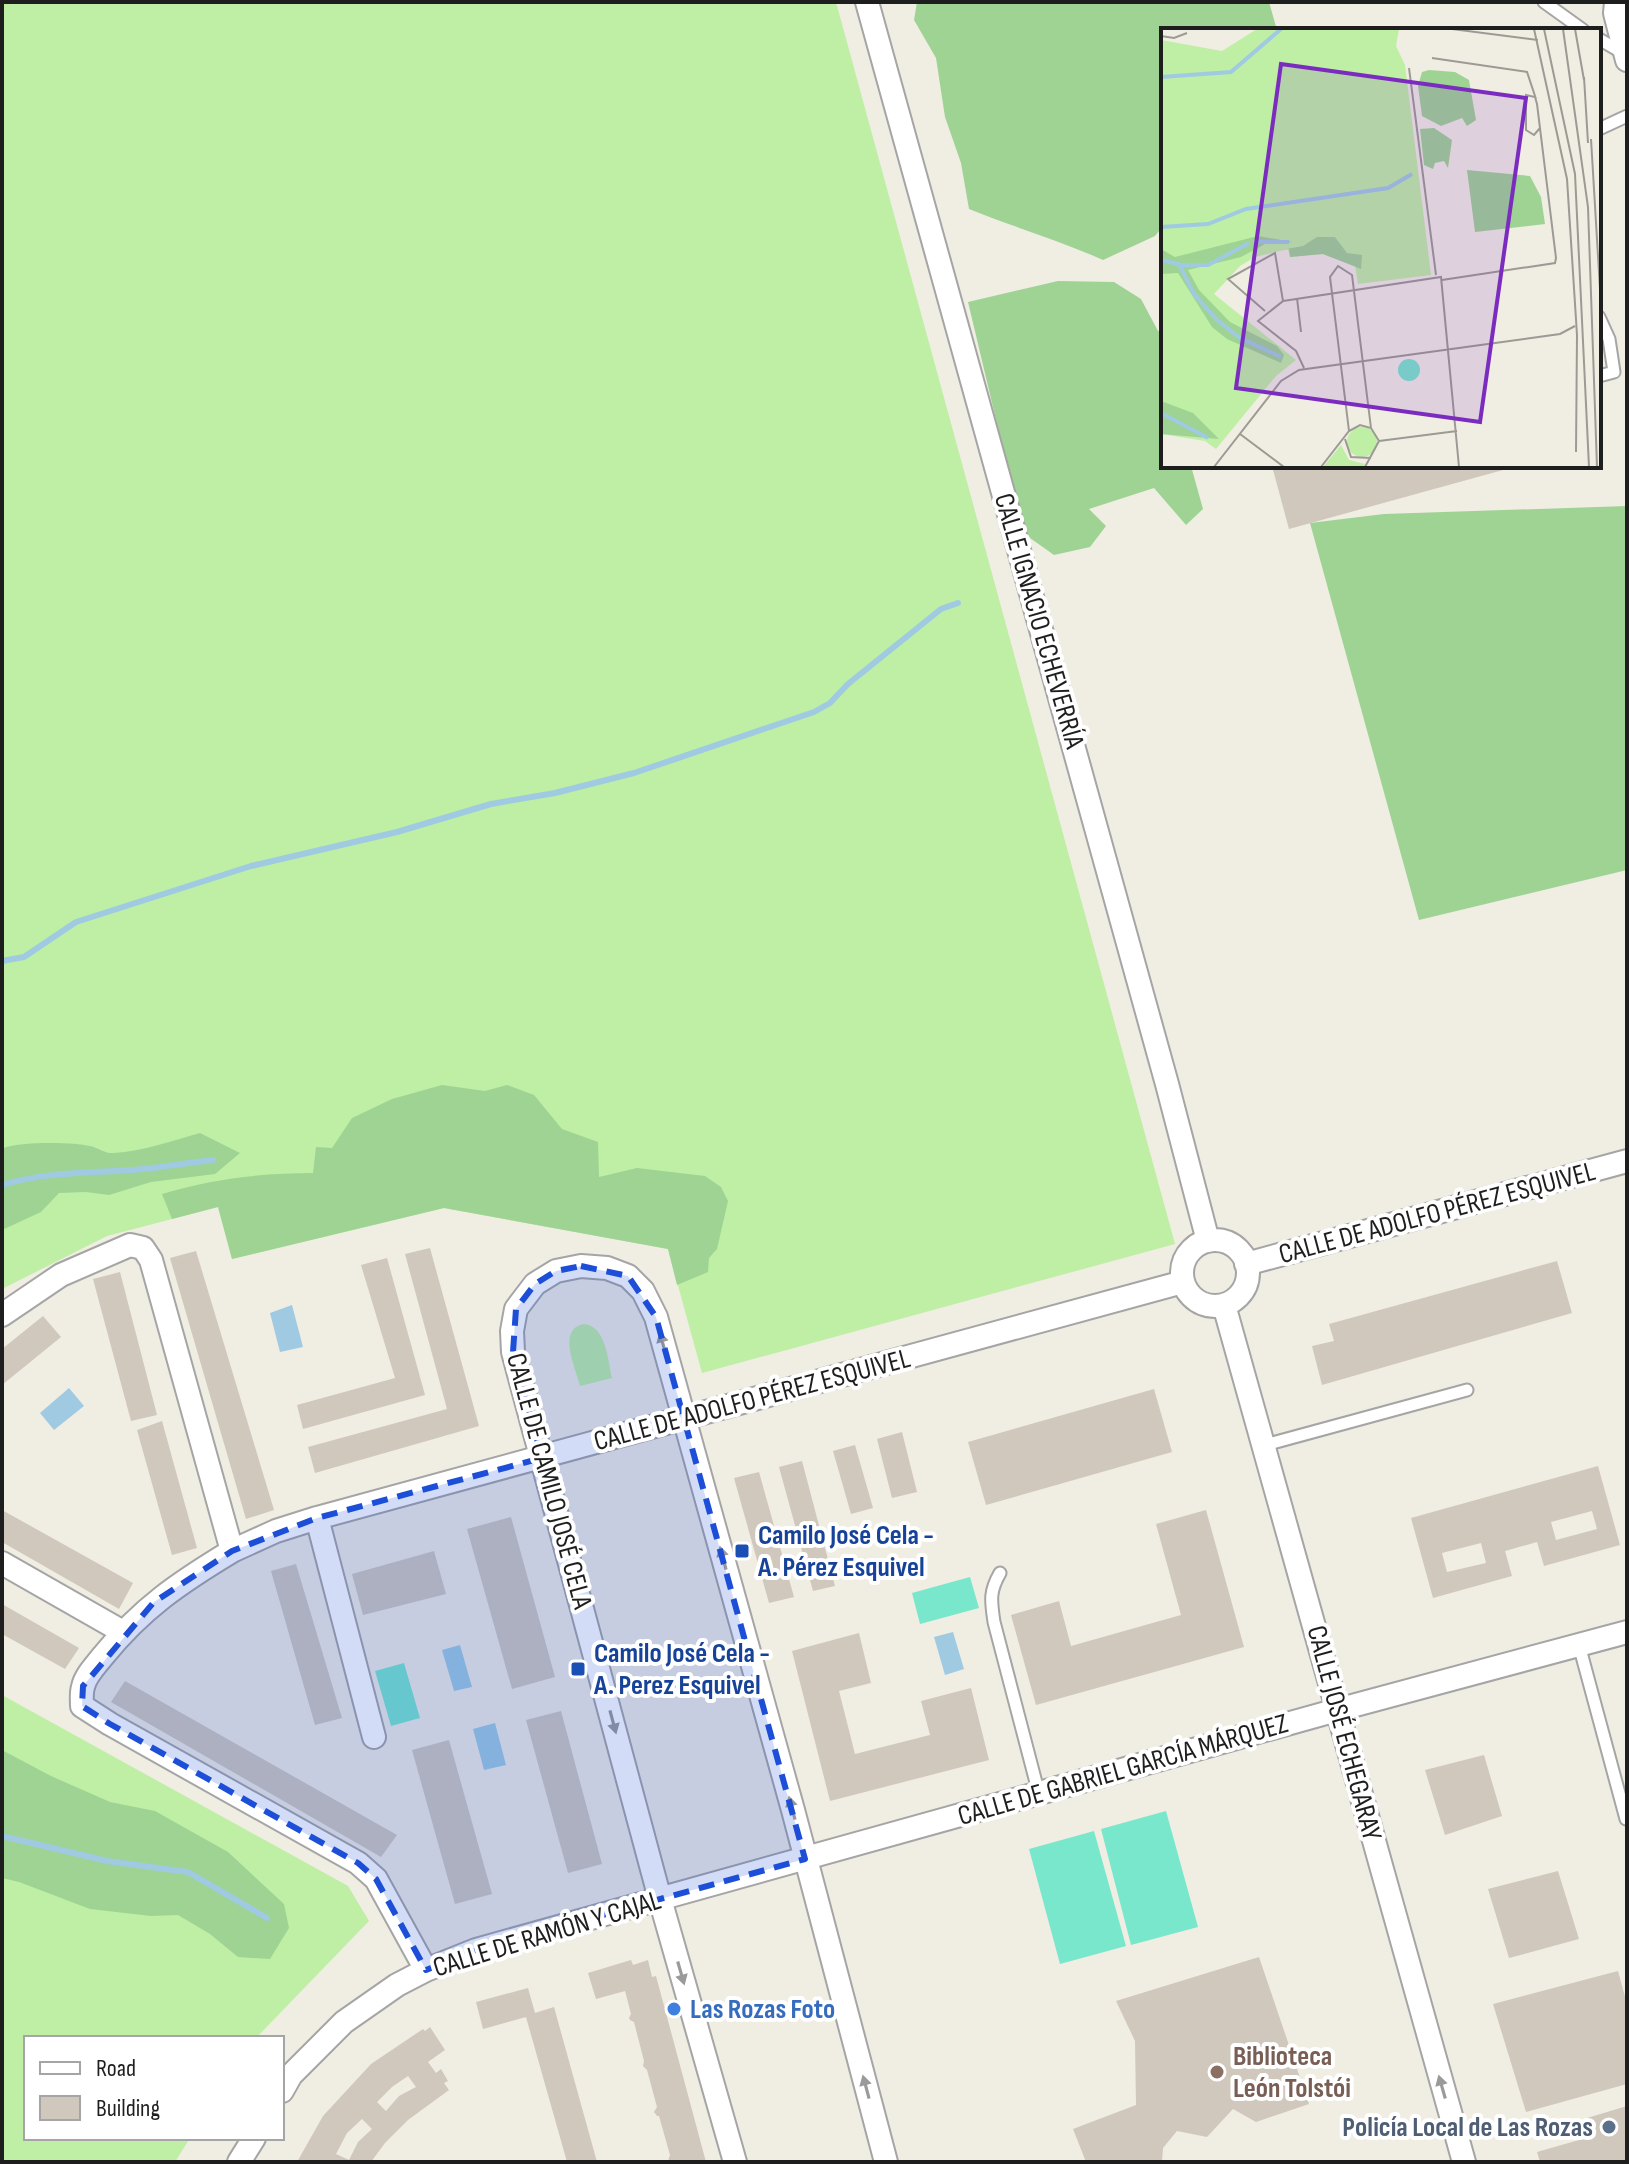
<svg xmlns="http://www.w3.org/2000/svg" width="1629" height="2164" font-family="'Sofia Sans Condensed',sans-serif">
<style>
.grass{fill:#beefa4}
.forest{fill:#9ed394}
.pitch{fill:#79e7cc}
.water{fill:#9fcae2}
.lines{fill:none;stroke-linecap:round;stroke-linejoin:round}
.stream{stroke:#9fcae2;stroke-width:6}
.building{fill:#d0c8bc;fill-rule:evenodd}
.service-casing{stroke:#a5a5a5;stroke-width:15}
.minor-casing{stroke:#a5a5a5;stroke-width:26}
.service{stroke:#fff;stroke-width:11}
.minor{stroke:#fff;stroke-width:22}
.oneway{fill:#9a9a9a}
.marked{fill:#1d4ed8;fill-opacity:0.2;stroke:#1d4ed8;stroke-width:6;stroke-dasharray:16 10;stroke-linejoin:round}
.transit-dot{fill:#1a4fb4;stroke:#fff;stroke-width:3}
.shop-dot{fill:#3f7fe0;stroke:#fff;stroke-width:3}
.education-dot{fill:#8d6e63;stroke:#fff;stroke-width:3}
.service-dot{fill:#5c6f8a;stroke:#fff;stroke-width:3}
.labels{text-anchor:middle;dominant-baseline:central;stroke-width:8;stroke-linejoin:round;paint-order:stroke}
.street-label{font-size:28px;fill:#1e1e1e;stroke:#fff}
.transit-label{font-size:28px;font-weight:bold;fill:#164399;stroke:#fff;text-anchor:start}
.shop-label{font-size:28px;font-weight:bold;fill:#366cbe;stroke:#fff;text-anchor:start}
.education-label{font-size:28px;font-weight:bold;fill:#785e54;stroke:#fff;text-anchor:start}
.service-label{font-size:28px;font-weight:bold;fill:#4e5e75;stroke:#fff;text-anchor:end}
.inset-river{fill:none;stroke:#9fcae2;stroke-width:4}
.inset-road{fill:none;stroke:#9c9a94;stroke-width:2}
.view{fill:#7b2cbf;fill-opacity:0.15;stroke:#7b2cbf;stroke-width:4}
.inset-edge{fill:none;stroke:#1e1e1e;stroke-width:4}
</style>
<rect width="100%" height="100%" fill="#f0ede3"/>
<path class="grass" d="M 2,2 L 836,2 L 1175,1244 L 702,1373 L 668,1249 L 444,1208 L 232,1259 L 218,1207 L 107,1236 L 2,1289 Z
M 584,1324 C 606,1326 608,1360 612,1378 L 580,1386 C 576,1369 556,1329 584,1324 Z
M 2,1695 L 348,1886 L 369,1921 L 256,2038 L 26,2038 L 26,2138 L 190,2138 L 175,2162 L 2,2162 Z"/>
<path class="forest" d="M 917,2 L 1269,2 L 1277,30 L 1163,30 L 1163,226 L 1155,236 L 1103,260 C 1059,240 1013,227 969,209 L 961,163 L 945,117 L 936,58 L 914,20 Z
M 1058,281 L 1114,282 L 1141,299 L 1158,331 L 1163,333 L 1163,466 L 1191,466 L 1203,509 L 1186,525 L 1154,488 L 1089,509 L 1106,526 L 1090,547 L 1054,555 L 1023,533 L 968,302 Z
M 1627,506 L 1627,870 L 1419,920 L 1310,523 L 1384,514 Z
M 442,1085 L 485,1091 L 507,1085 L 534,1095 L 562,1129 L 598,1142 L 599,1177 L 637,1168 L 705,1176 L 721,1187 L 728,1201 L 717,1249 L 709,1258 L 708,1272 L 677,1285 L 668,1249 L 444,1208 L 232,1259 L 218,1207 L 172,1219 L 162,1194 C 211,1179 262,1173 313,1173 L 316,1147 L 332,1148 L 352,1118 L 392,1099 Z
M 200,1133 L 240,1153 L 215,1174 L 151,1182 L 109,1195 L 86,1192 L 59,1193 L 41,1212 L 2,1230 L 2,1149 C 16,1141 74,1142 90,1146 C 99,1148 105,1154 114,1153 C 143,1151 172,1141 200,1133 Z
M 2,1750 L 51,1776 L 110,1802 L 155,1811 L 228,1852 L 284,1904 L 289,1928 L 270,1959 L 238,1957 L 210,1934 L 178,1915 L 151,1916 L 90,1909 L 19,1882 L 2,1878 Z"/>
<path class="pitch" d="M 970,1577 L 979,1608 L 920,1624 L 912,1593 Z
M 404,1663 L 420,1718 L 391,1726 L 375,1671 Z
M 1166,1811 L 1198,1927 L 1131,1945 L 1101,1829 Z
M 1094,1831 L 1126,1946 L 1060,1964 L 1029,1849 Z"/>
<path class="water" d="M 292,1305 L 303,1347 L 280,1352 L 270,1313 Z
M 69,1388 L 84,1406 L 54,1430 L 40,1413 Z
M 953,1632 L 964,1669 L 945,1675 L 934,1637 Z
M 460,1645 L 472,1687 L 454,1691 L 442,1650 Z
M 495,1723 L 506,1765 L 484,1770 L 473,1729 Z"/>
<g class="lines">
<path class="stream" d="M 2,961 L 24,957 L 76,922 L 251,866 L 397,832 L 491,804 L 555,793 L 634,773 L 814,712 L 830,703 L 848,684 L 941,609 L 958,603
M 2,1185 C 45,1172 88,1173 132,1170 C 159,1168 186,1163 213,1160
M 2,1836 L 107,1861 L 188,1872 L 267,1918"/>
</g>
<path class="building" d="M 1272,466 L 1514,466 L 1514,467 L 1289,529 Z
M 430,1248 L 479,1426 L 315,1473 L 308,1447 L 447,1409 L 405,1254 Z
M 196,1251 L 274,1510 L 246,1519 L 170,1258 Z
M 387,1258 L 425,1395 L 303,1429 L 297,1405 L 395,1378 L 361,1265 Z
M 1557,1261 L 1572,1313 L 1322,1385 L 1312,1346 L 1334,1341 L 1329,1324 Z
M 120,1272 L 157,1415 L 131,1421 L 93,1279 Z
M 43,1316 L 61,1337 L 2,1385 L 2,1349 Z
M 1154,1389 L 1172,1452 L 986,1505 L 968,1442 Z
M 162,1421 L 197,1548 L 172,1555 L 137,1430 Z
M 902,1432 L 917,1492 L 892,1498 L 877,1439 Z
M 855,1445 L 873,1508 L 851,1514 L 833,1451 Z
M 802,1461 L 835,1586 L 813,1591 L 779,1467 Z
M 1598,1466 L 1620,1545 L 1544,1566 L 1537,1542 L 1505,1551 L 1512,1576 L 1433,1598 L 1411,1518 ZM 1592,1511 L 1597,1529 L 1556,1540 L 1551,1522 ZM 1481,1543 L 1486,1563 L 1447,1572 L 1442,1553 Z
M 759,1472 L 794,1597 L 769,1603 L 734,1478 Z
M 2,1510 L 133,1583 L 119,1609 L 2,1542 Z
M 1206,1510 L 1244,1647 L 1036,1705 L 1011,1615 L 1059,1601 L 1071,1646 L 1181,1615 L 1156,1524 Z
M 511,1517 L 555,1677 L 512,1689 L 467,1529 Z
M 434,1551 L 446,1594 L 363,1615 L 352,1574 Z
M 296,1564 L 342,1718 L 315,1725 L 271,1571 Z
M 2,1604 L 79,1648 L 65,1669 L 2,1634 Z
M 859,1633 L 871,1683 L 839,1691 L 855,1754 L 930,1735 L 921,1701 L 971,1688 L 989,1760 L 830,1801 L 792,1651 Z
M 125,1681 L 397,1835 L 381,1857 L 111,1702 Z
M 561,1711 L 602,1864 L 568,1873 L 526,1720 Z
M 449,1740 L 492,1894 L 455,1904 L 412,1750 Z
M 1484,1755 L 1502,1816 L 1445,1835 L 1425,1770 Z
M 1558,1871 L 1579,1939 L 1509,1958 L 1488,1889 Z
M 1259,1957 L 1309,2104 L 1256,2122 L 1233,2109 L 1207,2137 L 1177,2131 L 1163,2148 L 1162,2162 L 1086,2162 L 1073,2129 L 1136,2105 L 1135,2041 L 1116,2001 Z
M 631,1960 L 633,1965 L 648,1960 L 652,1977 L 656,1976 L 706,2162 L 668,2161 L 670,2155 L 659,2116 L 657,2116 L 654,2112 L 657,2107 L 647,2070 L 643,2066 L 644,2061 L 634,2022 L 630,2020 L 629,2018 L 631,2014 L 625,1991 L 596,1999 L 588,1973 Z
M 1618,1971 L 1627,2004 L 1627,2084 L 1526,2112 L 1493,2004 Z
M 528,1988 L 535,2013 L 554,2007 L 597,2162 L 567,2162 L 526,2017 L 483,2029 L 476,2002 Z
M 430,2027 L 445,2050 L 428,2062 L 436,2073 L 441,2069 L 448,2081 L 444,2083 L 449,2090 L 408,2120 L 385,2143 L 371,2162 L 297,2162 L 323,2116 L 371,2064 L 423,2029 L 425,2031 ZM 408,2076 L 416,2087 L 399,2096 L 386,2111 L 377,2102 L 392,2087 ZM 362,2119 L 372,2129 L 358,2142 L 349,2160 L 336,2154 L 347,2133 Z
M 1627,2106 L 1627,2162 L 1540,2162 L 1537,2152 L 1593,2136 L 1587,2118 Z"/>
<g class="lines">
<defs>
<path id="service" d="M 1544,2 L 1583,30
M 1599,39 L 1623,53
M 1599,129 L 1627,116
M 1599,317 L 1609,339 L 1614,372 L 1599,376
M 1265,1445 L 1467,1390
M 1000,1573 C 989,1592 991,1601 994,1622 L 1039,1794
M 1579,1645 L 1626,1819"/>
<path id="minor" d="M 867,2 L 1167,1084 L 1208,1241
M 1616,2 L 1615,13 L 1627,60
M1182 1273a33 33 0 1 1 66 0a33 33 0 1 1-66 0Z
M 1246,1264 L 1627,1161
M 1224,1305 L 1464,2162
M 2,1315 L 61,1275 L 130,1245 L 143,1248 L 151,1260 L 232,1551 C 179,1583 142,1608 103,1656 C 96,1665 85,1676 83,1687 C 81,1693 82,1700 82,1706 L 110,1724 L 358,1863 L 376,1879 L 426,1970
M 317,1518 L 374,1737
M 232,1551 L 276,1531 L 317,1518 L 1183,1282
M 2,1563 L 123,1632
M 282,2091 L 291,2075 L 344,2022 L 397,1985 L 426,1970 L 476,1950 L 1337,1710 L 1627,1632
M 239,2162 L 254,2138
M 735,2162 L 660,1899 L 513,1352 L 512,1331 L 516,1309 L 535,1284 L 556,1271 L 581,1266 L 607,1268 L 628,1276 L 643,1291 L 656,1317 L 793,1810 L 886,2162"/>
</defs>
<use href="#service" class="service-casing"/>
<use href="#minor" class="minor-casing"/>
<use href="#service" class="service"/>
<use href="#minor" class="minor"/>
</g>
<defs><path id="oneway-solid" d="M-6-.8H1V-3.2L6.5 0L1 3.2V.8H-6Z" transform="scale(2)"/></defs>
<g class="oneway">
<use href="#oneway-solid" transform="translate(663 1344) rotate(-106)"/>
<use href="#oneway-solid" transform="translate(723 1558) rotate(-105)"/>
<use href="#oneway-solid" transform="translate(613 1722) rotate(75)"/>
<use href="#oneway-solid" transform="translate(792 1808) rotate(-105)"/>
<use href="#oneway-solid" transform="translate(681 1973) rotate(74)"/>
<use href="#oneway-solid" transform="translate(866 2087) rotate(-105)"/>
<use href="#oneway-solid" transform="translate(1442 2087) rotate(-106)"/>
</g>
<path class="marked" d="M 581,1266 L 628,1276 L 656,1317 L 805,1859 L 476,1950 L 426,1970 L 376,1879 L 358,1863 L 110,1724 L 82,1706 L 83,1686 L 154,1602 L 232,1551 L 317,1518 L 542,1458 L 513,1352 L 516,1309 L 535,1284 L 556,1271 Z"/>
<g class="transit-dot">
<rect x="734" y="1543" width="16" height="16" rx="4"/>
<rect x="570" y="1661" width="16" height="16" rx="4"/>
</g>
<circle class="shop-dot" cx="674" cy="2009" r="8"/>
<circle class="education-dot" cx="1217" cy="2072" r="8"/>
<circle class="service-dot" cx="1609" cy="2127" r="8"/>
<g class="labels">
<g class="street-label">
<text transform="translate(1039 621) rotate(74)">CALLE IGNACIO ECHEVERRÍA</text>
<text transform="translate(1437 1213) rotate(-15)">CALLE DE ADOLFO PÉREZ ESQUIVEL</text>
<text transform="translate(752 1400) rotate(-15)">CALLE DE ADOLFO PÉREZ ESQUIVEL</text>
<text transform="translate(549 1481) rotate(75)">CALLE DE CAMILO JOSÉ CELA</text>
<text transform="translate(1344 1733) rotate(75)">CALLE JOSÉ ECHEGARAY</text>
<text transform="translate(1123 1770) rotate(-16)">CALLE DE GABRIEL GARCÍA MÁRQUEZ</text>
<text transform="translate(547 1934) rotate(-17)">CALLE DE RAMÓN Y CAJAL</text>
</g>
<g class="transit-label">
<text x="758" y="1535">Camilo José Cela -<tspan x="758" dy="32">A. Pérez Esquivel</tspan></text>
<text x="594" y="1653">Camilo José Cela -<tspan x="594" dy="32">A. Perez Esquivel</tspan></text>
</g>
<g class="shop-label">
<text x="690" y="2009">Las Rozas Foto</text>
</g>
<g class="education-label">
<text x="1233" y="2056">Biblioteca<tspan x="1233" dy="32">León Tolstói</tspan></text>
</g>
<g class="service-label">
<text x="1593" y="2127">Policía Local de Las Rozas</text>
</g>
</g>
<g transform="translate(1161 28)">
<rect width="440" height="440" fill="#f0ede3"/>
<path d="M 96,1 L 238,1 L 235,18 L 244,37 L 270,247 L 197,256 L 194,237 L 161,226 L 129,229 L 127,221 L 94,229 L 79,238 L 53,266 L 135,332 L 115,348 L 55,421 L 44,413 L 0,406 L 0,12 L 61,23 ZM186 414a15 15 0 1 1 30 0a15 15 0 1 1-30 0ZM 180,417 L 188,432 L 204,436 L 202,439 L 162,439 Z" fill="#beefa4"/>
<path d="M 268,42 L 294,44 L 308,52 L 315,92 L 306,98 L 301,90 L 280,98 L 261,88 L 257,58 L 261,44 ZM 273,100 L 291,112 L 287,140 L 283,133 L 274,135 L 272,141 L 263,137 L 259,101 ZM 306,142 L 369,148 L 380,169 L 384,196 L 314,204 ZM 97,208 L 132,214 L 104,216 L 80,229 L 27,242 L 38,262 L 69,294 L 116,318 L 123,327 L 120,335 L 66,311 L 51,299 L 17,245 L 0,246 L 0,221 L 14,229 ZM 156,209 L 174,209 L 186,225 L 201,227 L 200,241 L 162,226 L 129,229 L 128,221 L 120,222 L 142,218 ZM 0,373 L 32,385 L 58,411 L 0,406 Z" fill="#9ed394"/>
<path d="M237 342a11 11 0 1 1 22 0a11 11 0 1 1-22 0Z" fill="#79e7cc"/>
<path class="inset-river" d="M 0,49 L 70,44 L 120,1M 0,199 L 47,196 L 85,181 L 227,160 L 251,146M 92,214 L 128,214M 0,232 L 18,236 L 33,266 L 55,291 L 79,310 L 120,329M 19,237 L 47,237 L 88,215M 0,385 L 47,410"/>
<path class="inset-road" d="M 291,1 L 377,12M 373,1 L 406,151 L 416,307 L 415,424M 383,1 L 414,146 L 428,439M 402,1 L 427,179 L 436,439M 414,1 L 423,52M 0,8 L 13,10 L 26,5M 271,30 L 366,44 L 375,71M 248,40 L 275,247M 423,49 L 427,115M 430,111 L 440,278M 281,252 L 394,235 L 395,230 L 376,76 L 374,69 L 365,67 L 365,102 L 373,107 L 379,100M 136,270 L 140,304M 122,273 L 280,249 L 298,439M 104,283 L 67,251 L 114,225 L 122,273 L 97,293 L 135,323 L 143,340M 188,403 L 169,249 L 177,238 L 191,247 L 210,400M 79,406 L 123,439M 184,411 L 190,429 L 210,430M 218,413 L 296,403M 53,439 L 120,353 L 138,342 L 399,306 L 414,298M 160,439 L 188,403 L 199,397 L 210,400 L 218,413 L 204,439"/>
<path class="view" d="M 120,36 L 365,70 L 319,394 L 75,360 Z"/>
<rect width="440" height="440" class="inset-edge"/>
</g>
<rect width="1629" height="2164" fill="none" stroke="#1e1e1e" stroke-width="8"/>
<rect x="24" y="2036" width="260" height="104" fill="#ffffff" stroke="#a5a5a5" stroke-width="2"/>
<rect x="40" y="2062" width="40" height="12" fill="#ffffff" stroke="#a5a5a5" stroke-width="2"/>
<text x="96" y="2076" font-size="24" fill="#1e1e1e">Road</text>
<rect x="40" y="2096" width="40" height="24" fill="#d0c8bc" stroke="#a5a5a5" stroke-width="2"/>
<text x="96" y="2116" font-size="24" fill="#1e1e1e">Building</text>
</svg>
